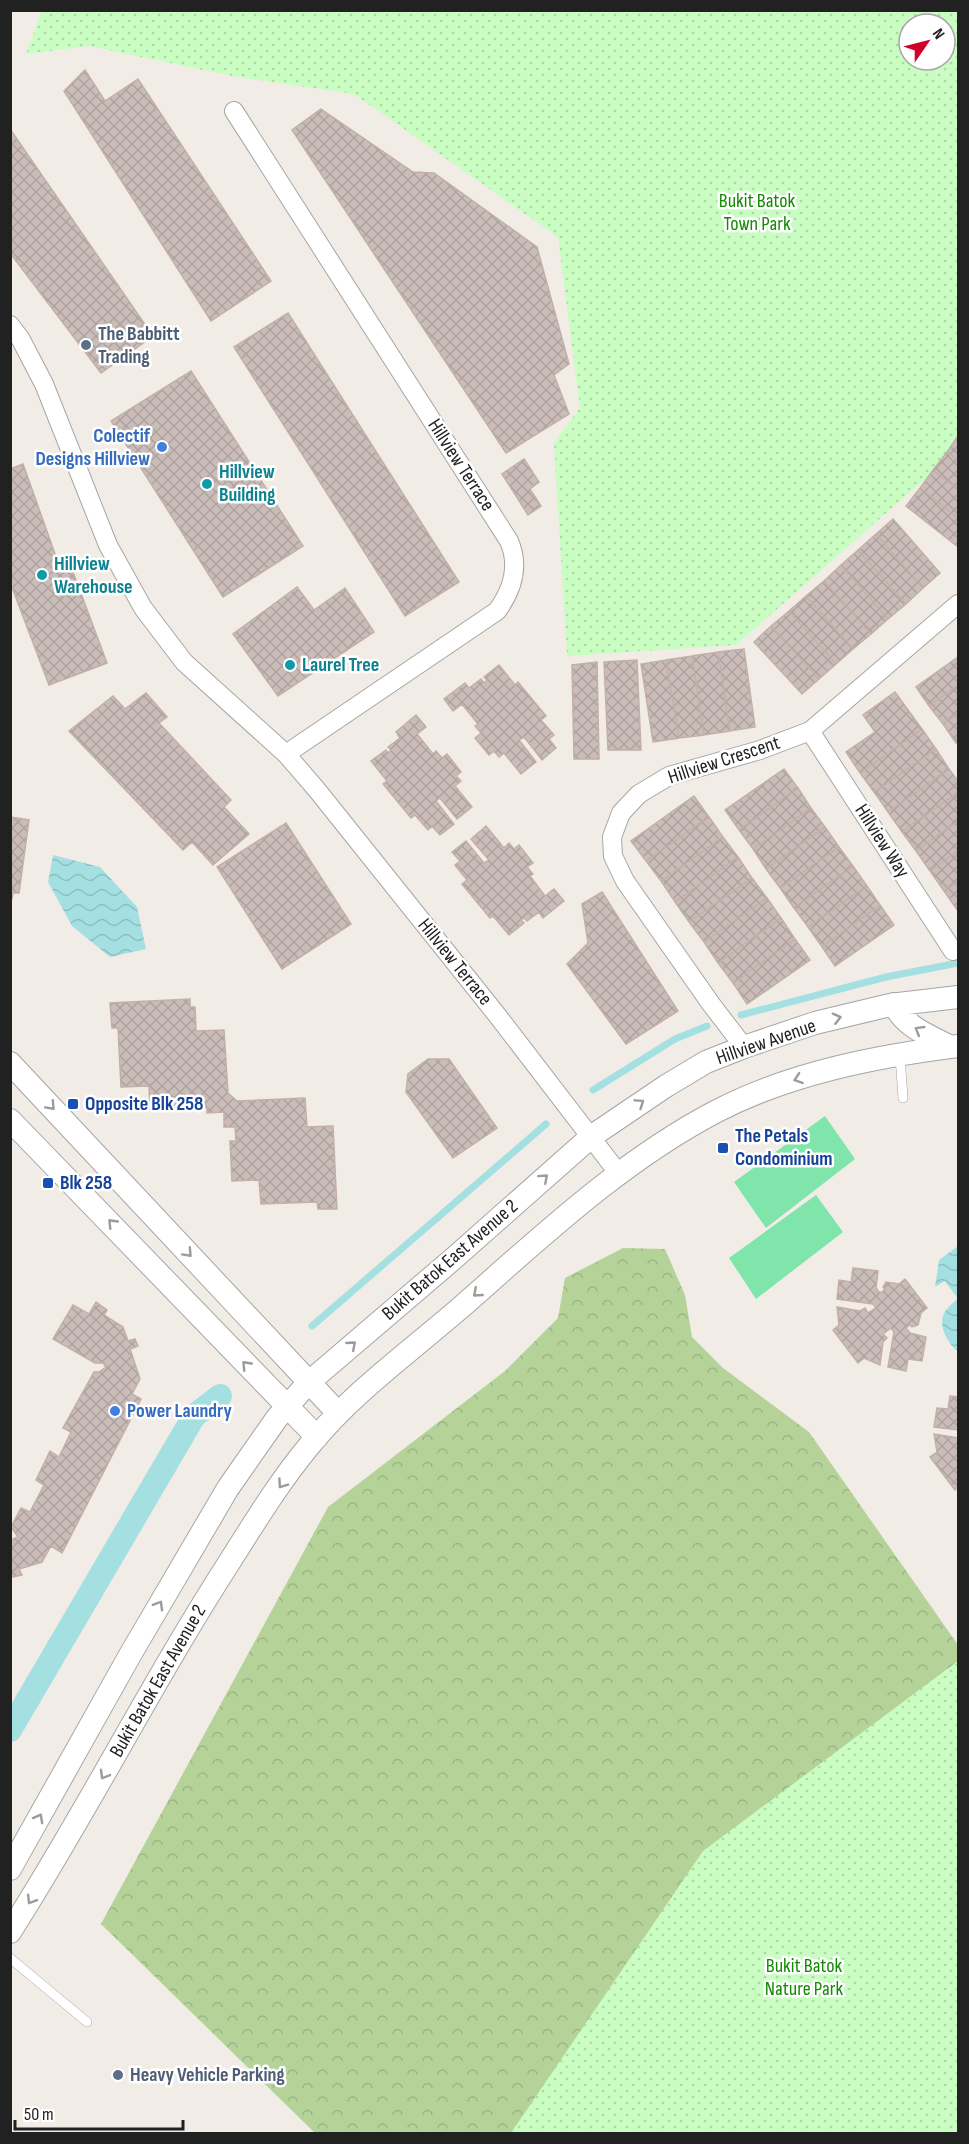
<svg xmlns="http://www.w3.org/2000/svg" width="969" height="2144" font-family="'Sofia Sans Condensed',sans-serif">
<style>
.forest{fill:url(#forest-crowns)}
.park{fill:url(#park-dots);fill-rule:evenodd}
.pitch{fill:#80e5ab}
.water{fill:url(#water-waves)}
.lines{fill:none;stroke-linecap:round;stroke-linejoin:round}
.stream{stroke:#a4e0e2;stroke-width:7}
.canal{stroke:#a4e0e2;stroke-width:24}
.building{fill:url(#building-cross-hatch);stroke:#c4afa8;stroke-width:1.5}
.service-casing{stroke:#a5a5a5;stroke-width:10}
.minor-casing{stroke:#a5a5a5;stroke-width:20}
.tertiary-casing{stroke:#a5a5a5;stroke-width:24}
.service{stroke:#fff;stroke-width:9}
.minor{stroke:#fff;stroke-width:18}
.tertiary{stroke:#fff;stroke-width:22}
.oneway{stroke:#9b9b9b}
.service-dot{fill:#5c6f8a;stroke:#fff;stroke-width:2}
.shop-dot{fill:#3f7fe0;stroke:#fff;stroke-width:2}
.culture-dot{fill:#0f9aa8;stroke:#fff;stroke-width:2}
.transit-dot{fill:#1a4fb4;stroke:#fff;stroke-width:2}
.labels{text-anchor:middle;dominant-baseline:central;stroke-width:5;stroke-linejoin:round;paint-order:stroke}
.park-label{font-size:20px;fill:#138904;stroke:#fff}
.service-label{font-size:20px;font-weight:bold;fill:#4e5e75;stroke:#fff;text-anchor:start}
.shop-label{font-size:20px;font-weight:bold;fill:#366cbe;stroke:#fff;text-anchor:end}
.street-label{font-size:20px;fill:#212121;stroke:#fff}
.culture-label{font-size:20px;font-weight:bold;fill:#0d838f;stroke:#fff;text-anchor:start}
.transit-label{font-size:20px;font-weight:bold;fill:#164399;stroke:#fff;text-anchor:start}
</style>
<defs>
<pattern id="forest-crowns" width="20" height="18" patternUnits="userSpaceOnUse" patternTransform="scale(1.5)"><rect width="20" height="18" fill="#b5d399"/><path d="M2 6a3 3 0 1 1 6 0M12 15a3 3 0 1 1 6 0" fill="none" stroke="#9bb584"/></pattern>
<pattern id="park-dots" width="8" height="8" patternUnits="userSpaceOnUse" patternTransform="scale(1.5)"><rect width="8" height="8" fill="#c9fdc2"/><path d="M2 2h.1M6 6h.1" fill="none" stroke="#acd9a6" stroke-width="1.8" stroke-linecap="round"/></pattern>
<pattern id="water-waves" width="16" height="10" patternUnits="userSpaceOnUse" patternTransform="scale(1.5)"><rect width="16" height="10" fill="#a4e0e2"/><path d="M0 5q4-4 8 0t8 0" fill="none" stroke="#8dc0c2"/></pattern>
<pattern id="building-cross-hatch" width="8" height="8" patternUnits="userSpaceOnUse" patternTransform="scale(1.5)"><rect width="8" height="8" fill="#cabdb9"/><path d="M0 0l8 8M0 8l8-8" fill="none" stroke="#ada29f"/></pattern>
</defs>
<rect width="100%" height="100%" fill="#f2ece7"/>
<path class="forest" d="M 623,1248 L 665,1249 L 685,1295 L 692,1337 L 723,1368 L 809,1432 L 958,1645 L 958,2133 L 315,2133 L 101,1924 L 328,1507 L 505,1371 L 558,1318 L 565,1278 Z"/>
<path class="park" d="M 42,10 L 958,11 L 958,450 L 736,645 L 567,656 L 554,443 L 580,408 L 558,237 L 354,94 L 232,76 L 89,46 L 26,54 ZM 909,24 L 945,24 L 945,60 L 909,60 Z
M 958,1661 L 958,2133 L 511,2133 L 703,1851 Z"/>
<path class="pitch" d="M 825,1116 L 855,1159 L 766,1228 L 734,1182 Z
M 816,1195 L 843,1232 L 756,1299 L 729,1258 Z"/>
<path class="water" d="M 53,855 L 100,867 L 137,907 L 146,949 L 110,957 L 72,926 L 48,882 Z
M 958,1246 L 958,1352 C 947,1343 935,1322 947,1309 C 950,1305 954,1302 958,1299 L 945,1281 L 935,1287 L 939,1260 Z"/>
<g class="lines">
<path class="stream" d="M 741,1015 L 886,977 L 958,963
M 593,1090 L 675,1039 L 707,1026
M 312,1326 L 546,1124"/>
<path class="canal" d="M 10,1730 L 194,1416 L 220,1396"/>
</g>
<path class="building" d="M 85,70 L 105,101 L 138,79 L 271,281 L 211,321 L 64,91 Z
M 321,109 L 413,172 L 434,173 L 537,247 L 569,364 L 554,375 L 569,414 L 506,453 L 292,130 Z
M 10,129 L 153,336 L 101,373 L 10,253 Z
M 288,313 L 459,582 L 405,616 L 234,347 Z
M 191,371 L 303,546 L 223,597 L 111,421 Z
M 958,436 L 958,460 L 947,452 Z
M 947,452 L 958,460 L 958,489 L 933,470 Z
M 524,459 L 539,482 L 530,489 L 541,506 L 528,515 L 502,474 Z
M 23,464 L 60,568 L 70,564 L 107,663 L 49,685 L 10,582 L 10,469 Z
M 933,470 L 958,489 L 958,518 L 920,488 Z
M 920,488 L 958,518 L 958,547 L 906,506 Z
M 893,519 L 940,573 L 923,588 L 876,534 Z
M 876,534 L 923,588 L 906,604 L 858,550 Z
M 858,550 L 906,604 L 888,619 L 841,565 Z
M 841,565 L 888,619 L 871,634 L 824,581 Z
M 824,581 L 871,634 L 853,649 L 806,596 Z
M 297,587 L 314,610 L 345,588 L 374,632 L 278,696 L 233,634 Z
M 806,596 L 853,649 L 836,664 L 789,611 Z
M 789,611 L 836,664 L 819,679 L 771,626 Z
M 771,626 L 819,679 L 802,694 L 754,642 Z
M 744,649 L 755,727 L 730,731 L 718,652 Z
M 718,652 L 730,731 L 704,735 L 692,656 Z
M 692,656 L 704,735 L 679,738 L 666,660 Z
M 958,657 L 958,685 L 929,706 L 916,687 Z
M 637,660 L 641,750 L 608,750 L 604,662 Z
M 666,660 L 679,738 L 653,742 L 641,664 Z
M 597,662 L 599,759 L 574,759 L 572,665 Z
M 499,665 L 515,685 L 518,682 L 546,716 L 541,720 L 554,735 L 549,739 L 556,748 L 542,760 L 524,737 L 519,740 L 536,762 L 521,774 L 504,753 L 499,757 L 494,751 L 489,755 L 475,738 L 481,733 L 475,726 L 478,724 L 462,704 L 453,711 L 444,699 L 465,683 L 469,688 L 481,679 L 484,683 L 487,680 L 484,677 Z
M 958,685 L 958,713 L 943,724 L 929,706 Z
M 895,692 L 922,729 L 860,773 L 846,752 L 875,732 L 863,715 Z
M 146,693 L 167,717 L 159,723 L 231,800 L 224,807 L 249,834 L 213,865 L 192,842 L 183,850 L 69,731 L 113,696 L 125,709 Z
M 958,713 L 958,741 L 956,743 L 943,724 Z
M 416,715 L 426,727 L 417,734 L 433,754 L 436,751 L 442,758 L 447,754 L 461,772 L 456,776 L 461,781 L 455,786 L 472,807 L 457,819 L 440,798 L 436,801 L 454,824 L 440,835 L 432,826 L 428,830 L 415,815 L 411,818 L 383,784 L 387,781 L 371,761 L 386,750 L 388,753 L 391,750 L 388,747 L 400,738 L 396,732 Z
M 922,729 L 936,749 L 874,792 L 860,773 Z
M 936,749 L 949,769 L 888,812 L 874,792 Z
M 784,769 L 798,788 L 739,830 L 725,810 Z
M 949,769 L 958,781 L 958,792 L 902,832 L 888,812 Z
M 798,788 L 811,808 L 753,849 L 739,830 Z
M 958,792 L 958,821 L 916,851 L 902,832 Z
M 694,796 L 709,817 L 646,861 L 631,841 Z
M 811,808 L 825,827 L 766,869 L 753,849 Z
M 10,817 L 29,820 L 19,893 L 13,893 L 12,899 L 10,898 Z
M 709,817 L 723,837 L 661,881 L 646,861 Z
M 958,821 L 958,851 L 930,871 L 916,851 Z
M 286,823 L 351,924 L 282,969 L 217,867 Z
M 486,826 L 504,848 L 509,843 L 514,849 L 519,845 L 533,863 L 527,867 L 533,874 L 530,876 L 545,896 L 554,889 L 564,901 L 543,918 L 539,912 L 527,921 L 524,918 L 521,920 L 524,923 L 509,935 L 493,916 L 490,918 L 462,884 L 467,880 L 455,865 L 460,861 L 452,852 L 466,841 L 484,863 L 489,860 L 471,839 Z
M 825,827 L 839,847 L 780,888 L 766,869 Z
M 723,837 L 738,857 L 675,902 L 661,881 Z
M 839,847 L 853,866 L 794,908 L 780,888 Z
M 958,851 L 958,881 L 944,891 L 930,871 Z
M 738,857 L 752,878 L 689,922 L 675,902 Z
M 853,866 L 867,886 L 808,927 L 794,908 Z
M 752,878 L 767,898 L 704,942 L 689,922 Z
M 958,881 L 958,911 L 944,891 Z
M 867,886 L 880,905 L 822,947 L 808,927 Z
M 602,892 L 678,1011 L 626,1044 L 567,964 L 588,943 L 582,904 Z
M 767,898 L 781,918 L 718,963 L 704,942 Z
M 880,905 L 894,925 L 835,966 L 822,947 Z
M 781,918 L 795,939 L 733,983 L 718,963 Z
M 795,939 L 810,960 L 747,1004 L 733,983 Z
M 190,999 L 190,1007 L 195,1007 L 196,1031 L 224,1030 L 228,1093 L 237,1101 L 305,1098 L 307,1127 L 333,1126 L 337,1209 L 318,1209 L 317,1202 L 261,1204 L 259,1180 L 232,1181 L 230,1141 L 236,1141 L 235,1127 L 224,1127 L 224,1112 L 207,1113 L 207,1107 L 150,1109 L 149,1086 L 121,1087 L 118,1028 L 112,1028 L 110,1003 Z
M 428,1059 L 449,1059 L 497,1128 L 453,1158 L 406,1092 L 408,1074 Z
M 853,1268 L 878,1271 L 876,1288 L 880,1293 L 885,1290 L 883,1287 L 886,1282 L 899,1284 L 905,1279 L 927,1308 L 921,1313 L 918,1325 L 912,1327 L 910,1325 L 906,1328 L 910,1333 L 926,1337 L 922,1361 L 908,1359 L 906,1371 L 888,1367 L 894,1332 L 891,1328 L 883,1334 L 887,1338 L 883,1342 L 880,1365 L 864,1358 L 858,1363 L 833,1330 L 839,1325 L 837,1307 L 860,1311 L 865,1308 L 868,1313 L 876,1308 L 873,1304 L 837,1299 L 839,1280 L 851,1282 Z
M 96,1302 L 107,1310 L 104,1315 L 123,1327 L 128,1341 L 135,1339 L 138,1346 L 130,1349 L 140,1379 L 132,1394 L 141,1399 L 62,1553 L 51,1546 L 42,1562 L 19,1569 L 22,1575 L 13,1577 L 10,1572 L 10,1540 L 18,1537 L 11,1527 L 21,1508 L 30,1512 L 44,1485 L 36,1480 L 50,1451 L 59,1457 L 71,1432 L 63,1428 L 94,1372 L 99,1372 L 106,1367 L 103,1363 L 95,1363 L 53,1339 L 73,1305 L 89,1314 Z
M 950,1396 L 958,1397 L 958,1430 L 934,1427 L 937,1408 L 948,1409 Z
M 934,1434 L 958,1438 L 958,1487 L 955,1490 L 930,1457 L 937,1452 Z"/>
<g class="lines">
<defs>
<path id="service" d="M 900,1056 L 903,1098
M 10,1958 L 87,2022"/>
<path id="minor" d="M 234,111 L 509,541 C 520,566 513,589 497,611 L 286,754
M 10,325 L 20,338 L 44,384 L 108,545 L 143,608 L 184,662 L 286,754 L 317,790 L 497,1015 L 619,1174
M 810,731 L 953,951
M 744,1047 L 711,1004 L 625,881 L 613,856 L 612,837 L 621,813 L 639,794 L 669,776 L 760,750 L 810,731 L 958,604"/>
<path id="tertiary" d="M 894,1004 C 904,1027 930,1036 951,1047
M 10,1063 L 337,1412
M 10,1120 L 317,1437
M 10,1869 L 130,1655 L 228,1488 L 277,1418 L 308,1383 L 453,1259 L 592,1136 L 666,1086 L 706,1062 L 744,1047 L 815,1023 L 890,1005 L 958,997
M 10,1932 C 88,1810 153,1680 232,1558 C 256,1520 280,1481 309,1446 C 351,1394 408,1353 459,1309 C 540,1238 621,1161 717,1111 C 790,1073 878,1056 958,1046"/>
</defs>
<use href="#service" class="service-casing"/>
<use href="#minor" class="minor-casing"/>
<use href="#tertiary" class="tertiary-casing"/>
<use href="#service" class="service"/>
<use href="#minor" class="minor"/>
<use href="#tertiary" class="tertiary"/>
</g>
<defs><path id="oneway-chevron" d="M-2-3.5L2.5 0L-2 3.5" fill="none" stroke-width="1.6" stroke-linecap="round" stroke-linejoin="round" transform="scale(1.5)"/></defs>
<g class="oneway">
<use href="#oneway-chevron" transform="translate(837 1018) rotate(-14)"/>
<use href="#oneway-chevron" transform="translate(919 1030) rotate(-149)"/>
<use href="#oneway-chevron" transform="translate(798 1079) rotate(161)"/>
<use href="#oneway-chevron" transform="translate(640 1103) rotate(-34)"/>
<use href="#oneway-chevron" transform="translate(51 1106) rotate(47)"/>
<use href="#oneway-chevron" transform="translate(544 1178) rotate(-42)"/>
<use href="#oneway-chevron" transform="translate(112 1223) rotate(-134)"/>
<use href="#oneway-chevron" transform="translate(188 1253) rotate(47)"/>
<use href="#oneway-chevron" transform="translate(477 1293) rotate(139)"/>
<use href="#oneway-chevron" transform="translate(352 1345) rotate(-41)"/>
<use href="#oneway-chevron" transform="translate(246 1365) rotate(-134)"/>
<use href="#oneway-chevron" transform="translate(282 1484) rotate(125)"/>
<use href="#oneway-chevron" transform="translate(159 1605) rotate(-60)"/>
<use href="#oneway-chevron" transform="translate(104 1775) rotate(120)"/>
<use href="#oneway-chevron" transform="translate(39 1818) rotate(-61)"/>
<use href="#oneway-chevron" transform="translate(31 1900) rotate(122)"/>
</g>
<g class="service-dot">
<circle cx="86" cy="345" r="6"/>
<circle cx="118" cy="2075" r="6"/>
</g>
<g class="shop-dot">
<circle cx="162" cy="447" r="6"/>
<circle cx="115" cy="1411" r="6"/>
</g>
<g class="culture-dot">
<circle cx="207" cy="484" r="6"/>
<circle cx="42" cy="575" r="6"/>
<circle cx="290" cy="665" r="6"/>
</g>
<g class="transit-dot">
<rect x="67" y="1098" width="12" height="12" rx="3"/>
<rect x="717" y="1142" width="12" height="12" rx="3"/>
<rect x="42" y="1177" width="12" height="12" rx="3"/>
</g>
<g class="labels">
<g class="park-label">
<text x="757" y="201">Bukit Batok<tspan x="757" dy="23">Town Park</tspan></text>
<text x="804" y="1966">Bukit Batok<tspan x="804" dy="23">Nature Park</tspan></text>
</g>
<g class="service-label">
<text x="98" y="334">The Babbitt<tspan x="98" dy="23">Trading</tspan></text>
<text x="130" y="2075">Heavy Vehicle Parking</text>
</g>
<g class="shop-label">
<text x="150" y="436">Colectif<tspan x="150" dy="23">Designs Hillview</tspan></text>
<text x="127" y="1411" text-anchor="start">Power Laundry</text>
</g>
<g class="street-label">
<text transform="translate(461 465) rotate(57)">Hillview Terrace</text>
<text transform="translate(724 760) rotate(-18)">Hillview Crescent</text>
<text transform="translate(882 841) rotate(57)">Hillview Way</text>
<text transform="translate(455 962) rotate(51)">Hillview Terrace</text>
<text transform="translate(766 1042) rotate(-19)">Hillview Avenue</text>
<text transform="translate(450 1260) rotate(-41)">Bukit Batok East Avenue 2</text>
<text transform="translate(158 1681) rotate(-60)">Bukit Batok East Avenue 2</text>
</g>
<g class="culture-label">
<text x="219" y="472">Hillview<tspan x="219" dy="23">Building</tspan></text>
<text x="54" y="564">Hillview<tspan x="54" dy="23">Warehouse</tspan></text>
<text x="302" y="665">Laurel Tree</text>
</g>
<g class="transit-label">
<text x="85" y="1104">Opposite Blk 258</text>
<text x="735" y="1136">The Petals<tspan x="735" dy="23">Condominium</tspan></text>
<text x="60" y="1183">Blk 258</text>
</g>
</g>
<rect width="969" height="2144" fill="none" stroke="#212121" stroke-width="24"/>
<g transform="translate(927 42) rotate(55)"><circle r="28" fill="#ffffff" stroke="#a6a6a6" stroke-width="1.5"/>
<path d="M0-4.5L10 22L0 15L-10 22Z" fill="#d10028"/>
<text y="-9" font-size="16" font-weight="bold" text-anchor="middle" fill="#212121">N</text>
</g>
<path d="M15 2120v9h168v-9" fill="none" stroke="#212121" stroke-width="3"/>
<text x="24" y="2120" font-size="18" fill="#212121" stroke="#ffffff" stroke-width="4.5" paint-order="stroke">50 m</text>
</svg>
